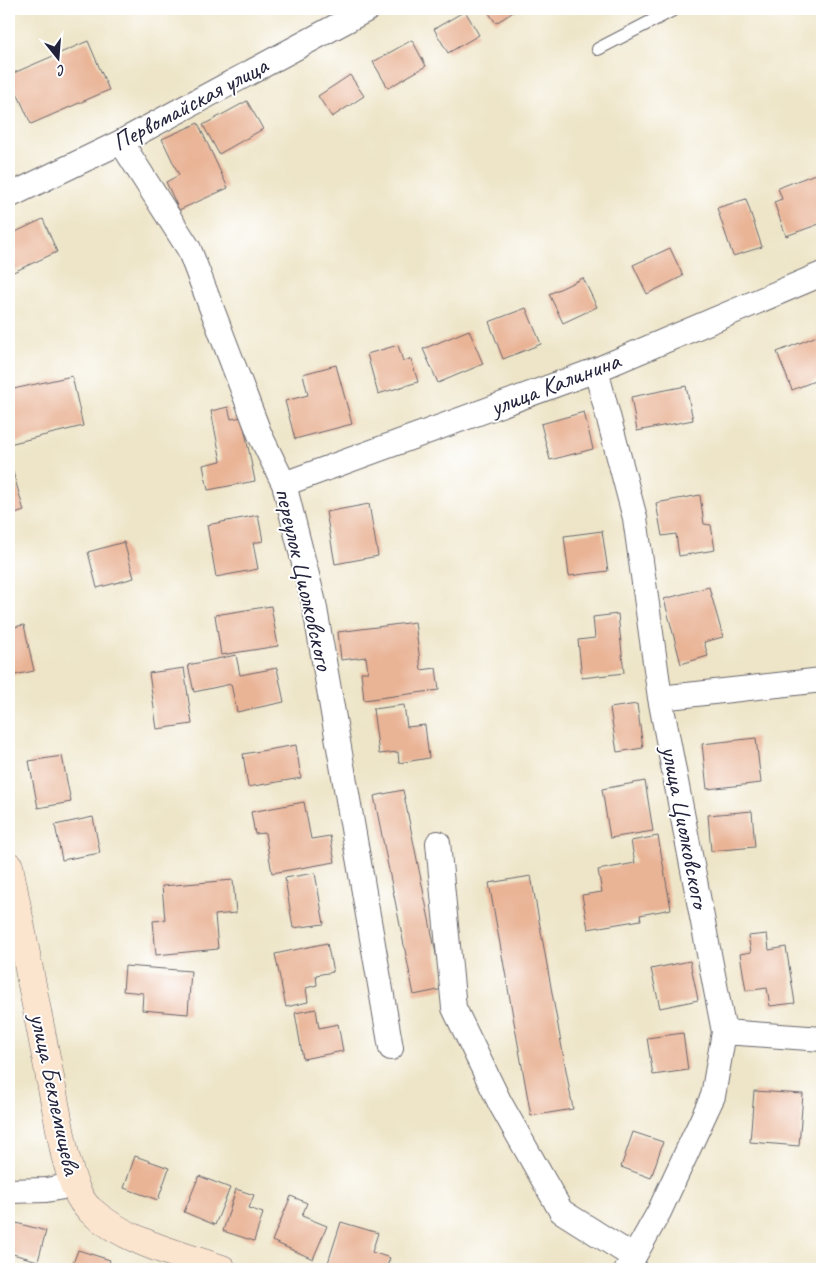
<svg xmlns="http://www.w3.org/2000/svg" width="831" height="1278" font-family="Caveat,sans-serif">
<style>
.building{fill:#e9b395}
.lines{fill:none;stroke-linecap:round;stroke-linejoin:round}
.lane-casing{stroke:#69666c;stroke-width:14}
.street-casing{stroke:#69666c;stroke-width:26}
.secondary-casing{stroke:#69666c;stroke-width:29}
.lane{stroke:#fff;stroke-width:12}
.street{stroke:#fff;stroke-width:24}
.secondary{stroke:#fce5cf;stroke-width:28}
.labels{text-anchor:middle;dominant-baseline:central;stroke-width:4;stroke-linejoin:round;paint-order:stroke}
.street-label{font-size:25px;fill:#22223b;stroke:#fff}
</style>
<rect width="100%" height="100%" fill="#fff"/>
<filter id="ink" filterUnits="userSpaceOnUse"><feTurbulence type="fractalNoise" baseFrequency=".02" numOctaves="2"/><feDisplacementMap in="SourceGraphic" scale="10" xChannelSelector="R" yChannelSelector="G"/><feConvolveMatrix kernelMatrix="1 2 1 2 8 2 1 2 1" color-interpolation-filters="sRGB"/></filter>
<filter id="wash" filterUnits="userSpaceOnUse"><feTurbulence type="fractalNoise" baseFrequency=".0096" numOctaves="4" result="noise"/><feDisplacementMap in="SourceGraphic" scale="20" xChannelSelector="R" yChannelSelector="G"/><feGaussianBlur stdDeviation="1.12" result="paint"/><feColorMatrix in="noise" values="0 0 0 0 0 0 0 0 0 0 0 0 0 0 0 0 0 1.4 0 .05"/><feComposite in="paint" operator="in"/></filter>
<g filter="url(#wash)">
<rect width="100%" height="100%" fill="#eee5c8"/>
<g id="blocks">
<path class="building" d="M 486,9 L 518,9 L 496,23 Z
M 465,11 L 479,35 L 448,53 L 434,29 Z
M 412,40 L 426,66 L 388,88 L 373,62 Z
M 88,41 L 109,90 L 31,124 L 9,75 Z
M 350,75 L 364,96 L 332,117 L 318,96 Z
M 247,101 L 263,129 L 219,154 L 203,125 Z
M 198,123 L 228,188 L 179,210 L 166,182 L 179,175 L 162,139 Z
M 818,173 L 822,184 L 822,223 L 786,236 L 774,202 L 782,199 L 778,188 Z
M 746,199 L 762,247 L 733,256 L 717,208 Z
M 43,219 L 57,252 L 9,274 L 9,235 Z
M 670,248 L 683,276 L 647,294 L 633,265 Z
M 583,278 L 597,307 L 563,323 L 549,294 Z
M 526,308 L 541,344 L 503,359 L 489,322 Z
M 469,330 L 483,364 L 438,383 L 423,349 Z
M 822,334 L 822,378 L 792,390 L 777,352 Z
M 398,345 L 403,361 L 411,359 L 418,382 L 378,394 L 367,354 Z
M 336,365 L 352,424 L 295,439 L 285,401 L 308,395 L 303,374 Z
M 72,376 L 83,426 L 9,444 L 9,390 Z
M 686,386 L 693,420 L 637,431 L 631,397 Z
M 228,407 L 231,419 L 242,417 L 255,481 L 208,490 L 203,465 L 221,461 L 211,411 Z
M 584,412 L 593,449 L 550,460 L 541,424 Z
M 13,472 L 24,511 L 9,516 L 9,474 Z
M 700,495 L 704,524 L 711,525 L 715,550 L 679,556 L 676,534 L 662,536 L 656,503 Z
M 369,504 L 378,556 L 335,564 L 326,512 Z
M 258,515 L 263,541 L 253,543 L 258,569 L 216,577 L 207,525 Z
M 602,531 L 608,571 L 569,576 L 564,536 Z
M 124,542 L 134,578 L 97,588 L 88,552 Z
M 709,587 L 723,637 L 704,642 L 708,656 L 681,664 L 664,599 Z
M 271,606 L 278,646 L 221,655 L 215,615 Z
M 618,614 L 624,673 L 582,678 L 578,640 L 595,638 L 593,617 Z
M 415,622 L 421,670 L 436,668 L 439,690 L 364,700 L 361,672 L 368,672 L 366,657 L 341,660 L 338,632 Z
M 24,625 L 34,671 L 9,676 L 9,628 Z
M 236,655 L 240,675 L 277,668 L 284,702 L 237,712 L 231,684 L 194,692 L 188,665 Z
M 184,668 L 192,724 L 157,729 L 149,673 Z
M 637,704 L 643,748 L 617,752 L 610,708 Z
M 404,705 L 407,727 L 425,725 L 429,758 L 399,763 L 398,752 L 379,754 L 373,709 Z
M 756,738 L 761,783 L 707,789 L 702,744 Z
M 296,745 L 301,778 L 248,787 L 243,754 Z
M 62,756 L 71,802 L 38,808 L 29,761 Z
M 645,781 L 653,831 L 610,838 L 602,789 Z
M 403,790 L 443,989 L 414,995 L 374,796 Z
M 304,802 L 311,839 L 330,836 L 335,862 L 272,873 L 265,833 L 255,834 L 251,812 Z
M 752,811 L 755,847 L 711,851 L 708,815 Z
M 93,817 L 100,853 L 62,860 L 55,825 Z
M 658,836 L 671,909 L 640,915 L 641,920 L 588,929 L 582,895 L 602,892 L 598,870 L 635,863 L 631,841 Z
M 315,873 L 324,924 L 293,928 L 285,878 Z
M 531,876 L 573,1109 L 531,1116 L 489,883 Z
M 233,880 L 236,913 L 215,915 L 218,949 L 156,955 L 153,921 L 165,920 L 162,886 Z
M 767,934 L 769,950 L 786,947 L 795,1003 L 770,1006 L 767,988 L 746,991 L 740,954 L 751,952 L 748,936 Z
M 327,943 L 333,972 L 316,975 L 317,985 L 306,988 L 308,1002 L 286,1007 L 275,954 Z
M 690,961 L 698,1000 L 660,1008 L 651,969 Z
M 125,966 L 191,971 L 188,1014 L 142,1010 L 143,993 L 123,991 Z
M 316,1009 L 319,1028 L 338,1024 L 343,1051 L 303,1059 L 295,1013 Z
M 683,1033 L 688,1070 L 653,1075 L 647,1038 Z
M 754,1091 L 803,1094 L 799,1146 L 750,1142 Z
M 633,1132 L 663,1142 L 651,1178 L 621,1167 Z
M 135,1156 L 169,1168 L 158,1200 L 124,1188 Z
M 199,1176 L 230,1188 L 215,1225 L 184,1212 Z
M 236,1189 L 254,1195 L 249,1208 L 263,1213 L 254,1241 L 223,1231 Z
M 291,1196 L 307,1203 L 302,1216 L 327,1226 L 313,1259 L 272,1241 Z
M 9,1221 L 46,1231 L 38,1261 L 9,1253 Z
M 341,1222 L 378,1233 L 372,1252 L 390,1258 L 386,1269 L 338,1269 L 327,1266 Z
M 78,1250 L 110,1260 L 107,1269 L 71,1269 Z"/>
</g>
</g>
<g filter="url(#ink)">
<use href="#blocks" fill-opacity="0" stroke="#69666c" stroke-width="1"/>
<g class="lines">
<defs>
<path id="lane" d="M 598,49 L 675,9"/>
<path id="street" d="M 121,142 L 189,249 L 260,435 L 284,484 L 314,603 L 391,1048
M 9,196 L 121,142 L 368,9
M 596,370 L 635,518 L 660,698 L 724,1032 L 713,1096 L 659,1212 L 627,1269
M 284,484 L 596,370 L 822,274
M 660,698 L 822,680
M 438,843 L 454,1008 L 500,1103 L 561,1211 L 634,1257
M 724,1032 L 822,1039
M 9,1191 L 46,1190 L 75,1185"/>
<path id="secondary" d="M 9,866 L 65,1155 C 70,1172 76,1198 90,1210 C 126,1242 178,1254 222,1269"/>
</defs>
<use href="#lane" class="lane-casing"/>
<use href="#street" class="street-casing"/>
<use href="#secondary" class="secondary-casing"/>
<use href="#lane" class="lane"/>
<use href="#street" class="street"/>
<use href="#secondary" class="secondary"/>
</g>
</g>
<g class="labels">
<g class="street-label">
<text transform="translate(190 104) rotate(-28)">Первомайская улица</text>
<text transform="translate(555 384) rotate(-21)">улица Калинина</text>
<text transform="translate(304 579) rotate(77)">переулок Циолковского</text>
<text transform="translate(685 827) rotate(79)">улица Циолковского</text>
<text transform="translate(55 1094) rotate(78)">улица Беклемищева</text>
</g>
</g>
<rect width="831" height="1278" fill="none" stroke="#fff" stroke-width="30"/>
<g transform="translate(58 58) rotate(163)" stroke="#ffffff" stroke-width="4" paint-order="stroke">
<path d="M0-4L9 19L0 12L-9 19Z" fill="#22223b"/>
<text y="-8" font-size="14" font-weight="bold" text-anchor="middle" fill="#22223b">С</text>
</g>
</svg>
